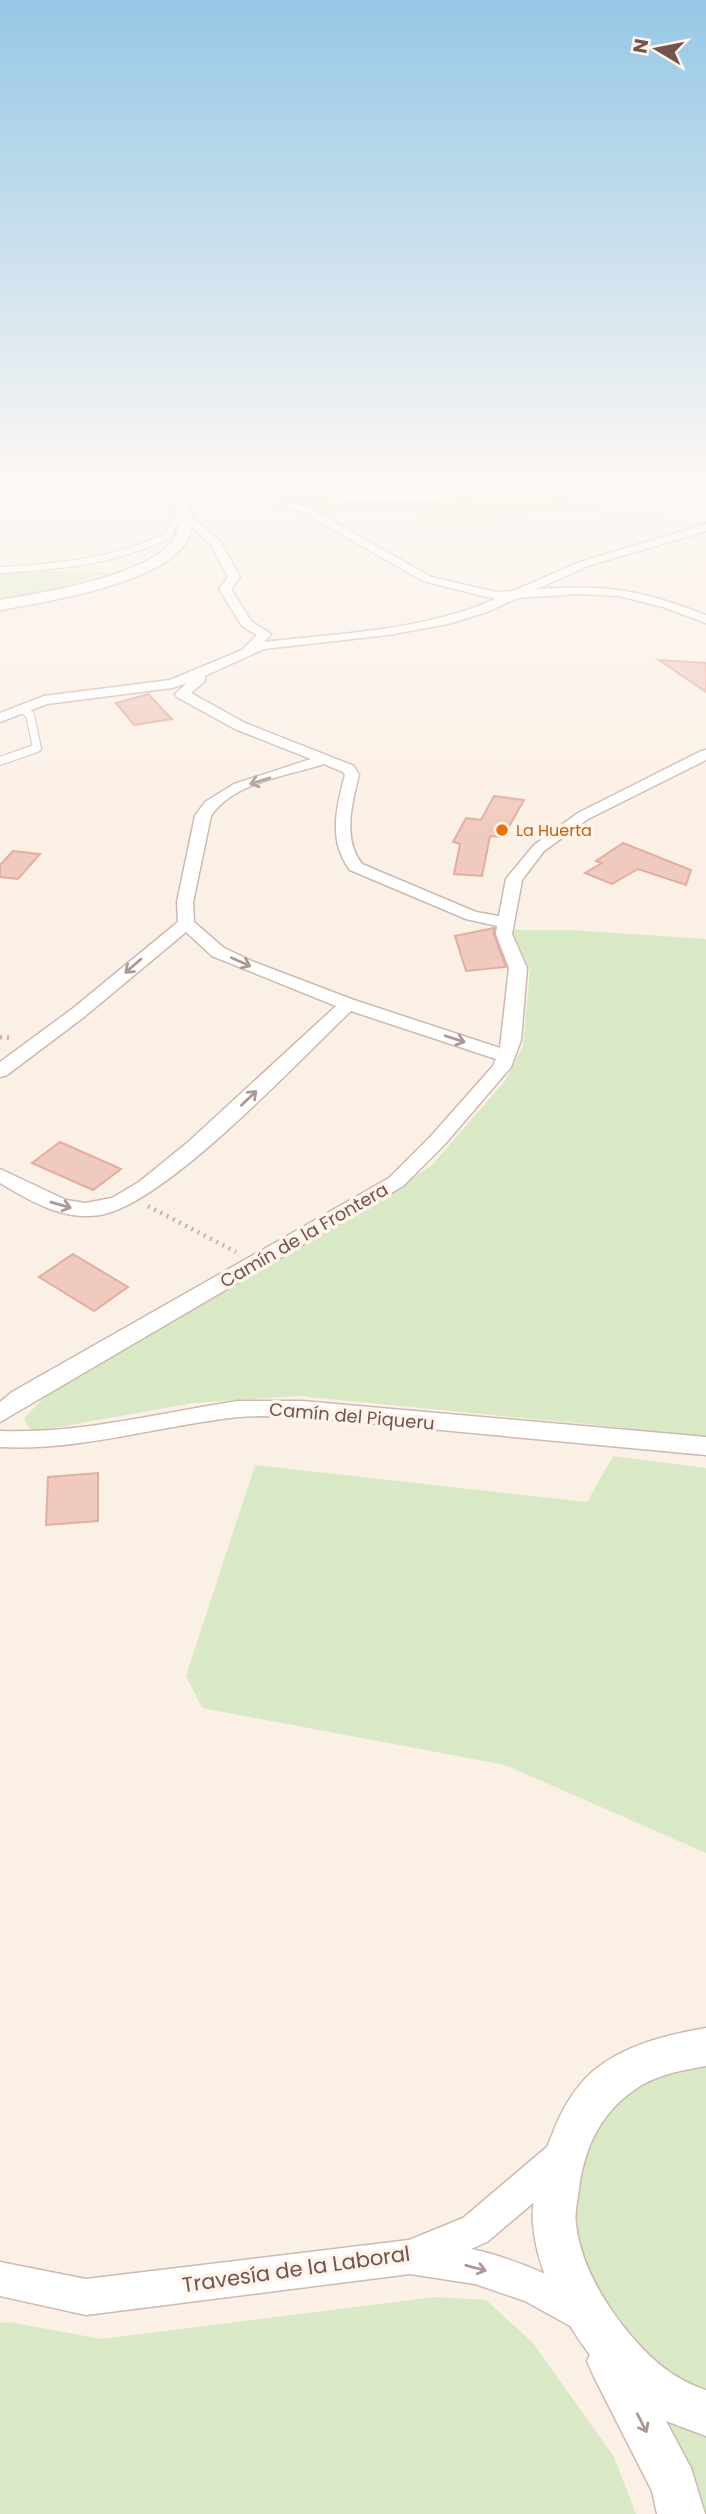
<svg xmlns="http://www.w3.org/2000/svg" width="706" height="2514" font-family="Poppins,sans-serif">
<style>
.green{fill:#d9e9c5}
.building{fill:#f0cabf;stroke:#e2aea0;stroke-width:2}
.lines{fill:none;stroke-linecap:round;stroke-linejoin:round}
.service-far1-casing{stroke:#cfb8b0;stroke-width:8}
.service-casing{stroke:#cfb8b0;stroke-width:10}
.minor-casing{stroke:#cfb8b0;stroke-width:3}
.tertiary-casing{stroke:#cfb8b0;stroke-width:3}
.path-far1{stroke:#d5ada2;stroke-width:2.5;stroke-dasharray:1 2.5;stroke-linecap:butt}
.path{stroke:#d5ada2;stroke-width:4.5;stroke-dasharray:2 5;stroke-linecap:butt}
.service-far1{stroke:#fff;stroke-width:6}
.service{stroke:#fff;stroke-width:8}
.minor{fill:#fff;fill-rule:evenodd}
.tertiary{fill:#fff;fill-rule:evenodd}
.oneway{stroke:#ac9894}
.food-dot{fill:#e8710a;stroke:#fef4ec;stroke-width:2.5}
.labels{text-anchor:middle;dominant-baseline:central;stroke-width:7;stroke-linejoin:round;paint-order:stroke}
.far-food-label{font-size:16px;fill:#c56008;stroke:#fef4ec;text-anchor:start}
.street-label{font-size:18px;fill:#74544c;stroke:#fef4ec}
.near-street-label{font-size:21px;fill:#74544c;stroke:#fef4ec}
</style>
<rect width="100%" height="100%" fill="#fbf0e6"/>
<path class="green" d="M 531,480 L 596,480 L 606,491 C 541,515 487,521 418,527 L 417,510 L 318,510 L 244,489 C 330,499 451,518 531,480 Z
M 0,570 L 110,572 L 42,593 L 0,599 Z
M 511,930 L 571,930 L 706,939 L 706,1440 L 616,1427 L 298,1396 L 193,1403 L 31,1432 L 24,1418 L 45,1397 L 161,1325 L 358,1215 L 432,1165 L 505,1081 L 523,1046 L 530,969 Z
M 613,1456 L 706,1468 L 706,1853 L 505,1765 L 202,1708 L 186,1676 L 255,1465 L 587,1502 Z
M 706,2047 L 706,2514 L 681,2514 L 570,2284 L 563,2155 L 593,2100 Z
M 434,2297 L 486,2300 L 532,2342 L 614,2457 L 636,2514 L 0,2514 L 0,2323 L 10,2322 L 101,2339 Z"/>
<path class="building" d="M 659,660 L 706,663 L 706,692 Z
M 148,694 L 172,719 L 134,725 L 116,703 Z
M 494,796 L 524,800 L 503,837 L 490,836 L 482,876 L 454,874 L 460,844 L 453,842 L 466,818 L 481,820 Z
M 623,843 L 691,870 L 686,885 L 638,869 L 612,884 L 585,873 L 602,863 L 596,861 Z
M 13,851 L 40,854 L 18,879 L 0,877 L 0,865 Z
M 494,928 L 494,935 L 506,967 L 466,971 L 455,936 Z
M 60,1142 L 121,1169 L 93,1190 L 32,1163 Z
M 73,1254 L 128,1287 L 94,1311 L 39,1277 Z
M 98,1473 L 98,1521 L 46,1525 L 48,1477 Z"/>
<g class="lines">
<defs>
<path id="service-far1" d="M 0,570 C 59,567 114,561 168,536 L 183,505"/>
<path id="service" d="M 0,761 L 37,748 L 30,715 L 23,709"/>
<path id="minor" d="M 155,480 L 171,480 L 191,489 L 186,492 Z
M 208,481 L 310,508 L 431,577 L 496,592 L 513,591 L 580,562 L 706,524 L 706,531 L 588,566 L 537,589 C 605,584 642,590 706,615 L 706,623 L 663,607 L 619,596 L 578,594 L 518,598 L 487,612 L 448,624 L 388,635 L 264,649 L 205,676 L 205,681 L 191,693 L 245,723 L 354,766 L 359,775 C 352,803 342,839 362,864 L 476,912 L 499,916 L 506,879 L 534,845 L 578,813 L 701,751 L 706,750 L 706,760 L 588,819 L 544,851 L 522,880 L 512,934 L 527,968 L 521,1040 L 511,1067 L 445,1144 L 403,1186 L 0,1422 L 0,1402 L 12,1392 L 389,1178 L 431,1136 L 493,1066 L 496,1059 L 351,1011 C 298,1061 166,1204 100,1215 C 64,1221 30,1201 0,1183 L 0,1169 L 66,1200 L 85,1203 L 112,1198 L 139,1182 L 187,1143 L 336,1006 L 212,956 L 186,932 L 84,1017 L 7,1075 L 0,1077 L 0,1062 L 72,1009 L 178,922 L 177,902 L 195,816 L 205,802 L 234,784 L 311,759 L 235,729 L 177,697 L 175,694 L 187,683 L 172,688 L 47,704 L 0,722 L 0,713 L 44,696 L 170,680 L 242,650 L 257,635 L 242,626 L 219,589 L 228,577 L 211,545 L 181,516 L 186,513 L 220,541 L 240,577 L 231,589 L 251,621 L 271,634 L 264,642 C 340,633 423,631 495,599 L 423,581 L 302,512 L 204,486 L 204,482 ZM 324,764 L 343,772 L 345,775 C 336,808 328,841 350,870 L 466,919 L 497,926 L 496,934 L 509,968 L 500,1048 L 354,1000 L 254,962 L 224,948 L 194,922 L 193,902 L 211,816 C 233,782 287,776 324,764 Z
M 238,1401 L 302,1401 L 706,1437 L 706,1455 L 302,1417 C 281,1417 259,1415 238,1417 C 157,1426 82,1451 0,1447 L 0,1431 C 81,1434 158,1413 238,1401 Z
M 560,2141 L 572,2146 L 577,2158 L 572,2170 L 487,2242 L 471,2249 C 503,2255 586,2284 599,2314 L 594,2327 L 581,2332 L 525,2301 L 475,2284 L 410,2274 L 86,2315 L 0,2296 L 0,2262 L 86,2279 L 409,2240 L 463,2218 L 548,2146 Z"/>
<path id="tertiary" d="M 504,480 L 527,480 C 518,488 499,489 487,492 C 383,517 301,489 199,489 L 187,496 C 191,510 195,525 188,539 C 166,583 46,602 0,610 L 0,600 C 41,593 154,575 175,537 C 182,525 177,508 173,495 L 196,481 L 222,481 L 359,495 L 414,496 L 462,490 Z
M 706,2028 L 706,2066 C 683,2070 660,2074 640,2086 C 602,2110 585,2145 579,2188 C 578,2200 574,2213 576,2225 C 581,2263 600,2296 623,2326 C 645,2354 671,2379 706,2390 L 706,2436 L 666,2421 L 691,2468 L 705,2514 L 657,2514 L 652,2491 L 594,2377 L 587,2361 L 590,2355 C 563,2319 536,2270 533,2223 C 531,2198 542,2158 552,2135 C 561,2111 573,2089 592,2072 C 624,2045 666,2035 706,2028 Z"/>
</defs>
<use href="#service-far1" class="service-far1-casing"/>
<use href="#service" class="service-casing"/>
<use href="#minor" class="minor-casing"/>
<use href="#tertiary" class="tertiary-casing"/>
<path class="path-far1" d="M 571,480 L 568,493 L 557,502 L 561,505 L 669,522"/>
<path class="path" d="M 0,1037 L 13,1038
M 148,1206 L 236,1252"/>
<use href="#service-far1" class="service-far1"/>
<use href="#service" class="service"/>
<use href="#minor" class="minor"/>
<use href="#tertiary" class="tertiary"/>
</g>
<defs><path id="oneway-shaft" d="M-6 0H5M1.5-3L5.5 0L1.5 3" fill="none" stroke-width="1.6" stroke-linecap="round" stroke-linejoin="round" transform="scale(1.75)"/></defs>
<g class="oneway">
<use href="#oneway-shaft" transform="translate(260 781) rotate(163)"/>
<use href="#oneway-shaft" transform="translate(241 962) rotate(24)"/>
<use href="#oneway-shaft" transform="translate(133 966) rotate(139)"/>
<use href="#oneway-shaft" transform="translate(455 1039) rotate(18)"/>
<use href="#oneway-shaft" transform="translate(249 1098) rotate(-44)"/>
<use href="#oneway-shaft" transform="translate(61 1205) rotate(16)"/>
<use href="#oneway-shaft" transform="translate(476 2268) rotate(15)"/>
<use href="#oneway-shaft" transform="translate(642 2423) rotate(63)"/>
</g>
<linearGradient id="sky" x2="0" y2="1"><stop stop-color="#96c7e6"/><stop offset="0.58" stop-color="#fdf8f4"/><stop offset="1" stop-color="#fdf8f4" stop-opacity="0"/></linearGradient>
<rect width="706" height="832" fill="url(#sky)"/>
<circle class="food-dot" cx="502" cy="830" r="7"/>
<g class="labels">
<g class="far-food-label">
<text x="516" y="830">La Huerta</text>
</g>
<g class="street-label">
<text transform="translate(304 1235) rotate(-30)">Camín de la Frontera</text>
<text transform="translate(352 1416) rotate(5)">Camín del Piqueru</text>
</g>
<g class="near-street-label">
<text transform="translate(296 2269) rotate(-8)">Travesía de la Laboral</text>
</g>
</g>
<g transform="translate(657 49) rotate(280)" stroke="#fef4ec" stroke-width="5" paint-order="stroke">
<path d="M0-5L12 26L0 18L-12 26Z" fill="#74544c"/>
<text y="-10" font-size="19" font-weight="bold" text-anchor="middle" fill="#74544c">N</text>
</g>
</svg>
